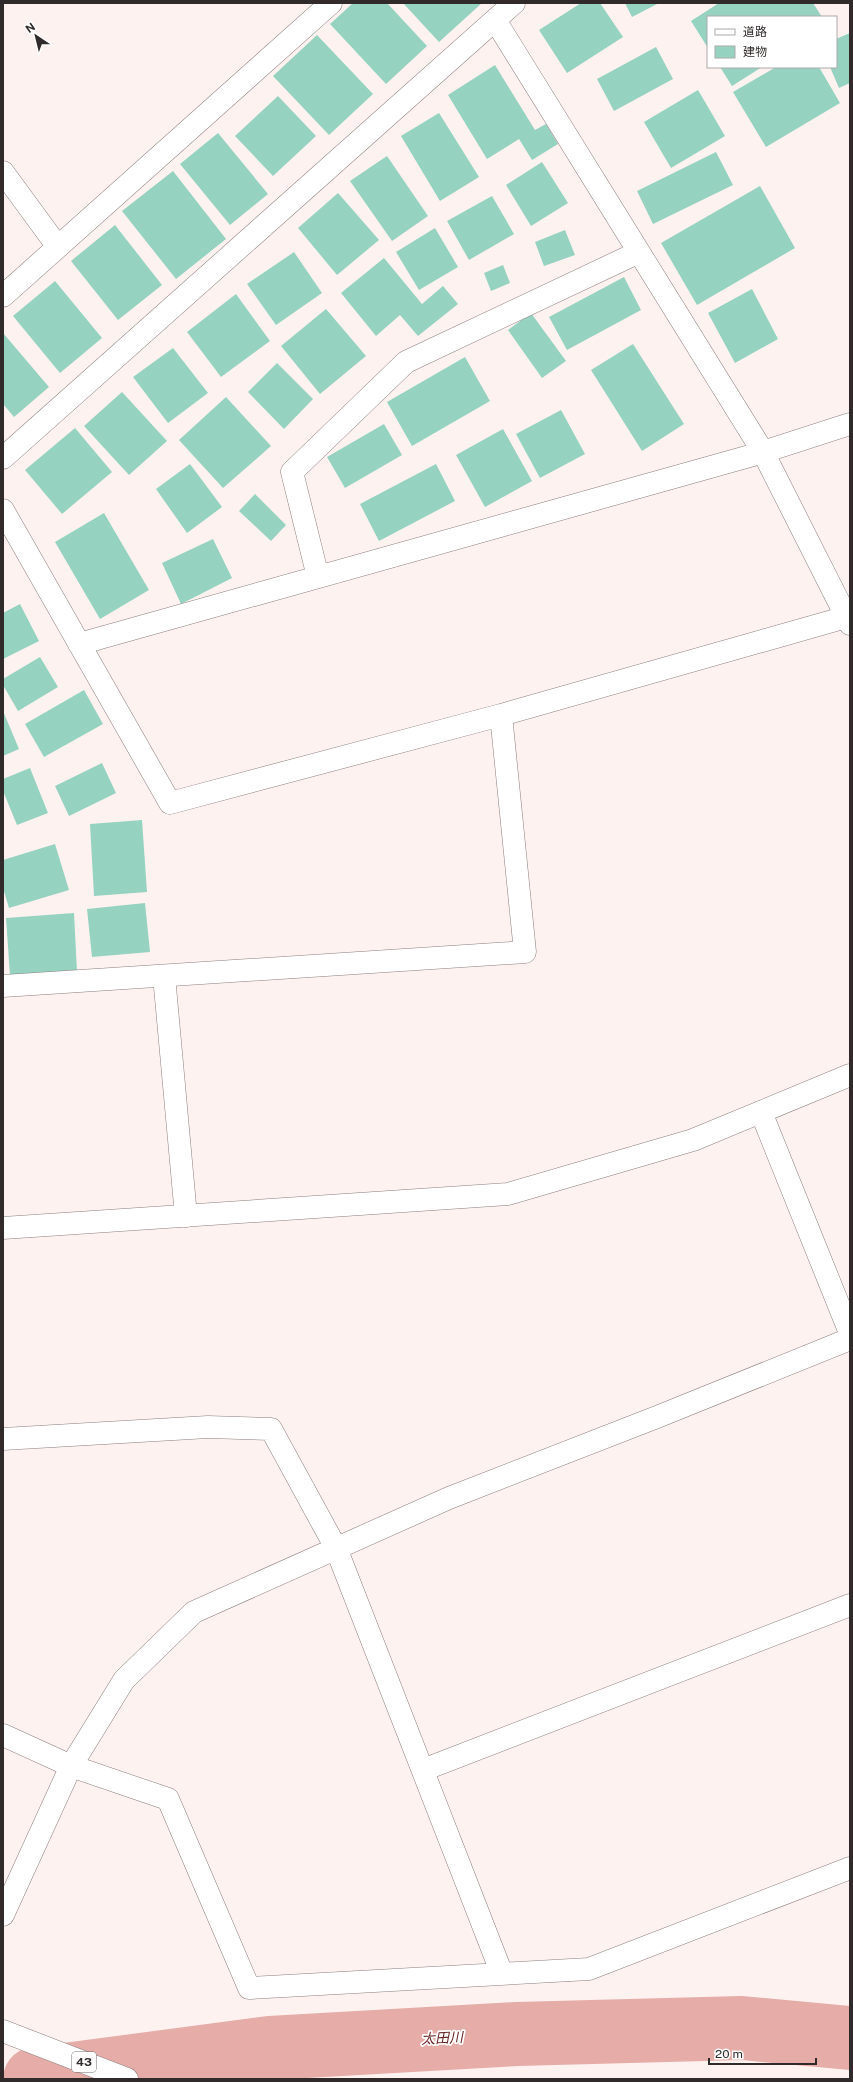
<svg xmlns="http://www.w3.org/2000/svg" width="853" height="2082" font-family="'Public Sans','Noto Sans JP',sans-serif">
<style>
.lines{fill:none;stroke-linecap:round;stroke-linejoin:round}
.river{stroke:#e6aca7;stroke-width:64}
.building{fill:#95d2c0}
.minor-casing{stroke:#8b7e7d;stroke-width:23}
.tertiary-casing{stroke:#8b7e7d;stroke-width:23}
.primary-casing{stroke:#8b7e7d;stroke-width:23}
.minor{stroke:#fff;stroke-width:22}
.tertiary{stroke:#fff;stroke-width:22}
.primary{stroke:#fff;stroke-width:22}
.labels{text-anchor:middle;dominant-baseline:central;stroke-width:3.5;stroke-linejoin:round;paint-order:stroke}
.shield{fill:#fff;stroke:#6e6a6a;stroke-width:1}
.shield-label{font-size:12px;font-weight:bold;fill:#302a2a}
.water-label{font-size:14px;font-style:italic;fill:#692524;stroke:#fff}
</style>
<rect width="100%" height="100%" fill="#fef2f1"/>
<g class="lines">
<path class="river" d="M 35,2079 L 270,2048 L 517,2034 L 742,2028 L 850,2038"/>
</g>
<path class="building" d="M 353,3 L 387,3 L 427,46 L 386,84 L 330,24 Z
M 403,3 L 482,3 L 439,42 Z
M 581,3 L 600,3 L 623,37 L 567,73 L 539,30 Z
M 625,3 L 659,3 L 632,17 Z
M 719,3 L 813,3 L 822,17 L 708,17 L 708,48 L 691,21 Z
M 850,33 L 850,83 L 839,88 L 830,67 L 836,67 L 836,39 Z
M 317,35 L 373,94 L 329,135 L 273,76 Z
M 656,47 L 673,79 L 614,111 L 597,79 Z
M 495,65 L 535,130 L 546,124 L 558,144 L 532,160 L 519,139 L 487,159 L 448,95 Z
M 720,67 L 762,67 L 732,86 Z
M 776,67 L 819,67 L 840,103 L 766,147 L 733,92 Z
M 698,90 L 725,136 L 671,168 L 644,122 Z
M 278,96 L 316,136 L 273,176 L 235,136 Z
M 439,113 L 479,177 L 440,201 L 401,136 Z
M 218,133 L 268,194 L 230,225 L 180,164 Z
M 716,152 L 733,185 L 653,224 L 637,191 Z
M 387,156 L 428,216 L 392,241 L 350,181 Z
M 542,162 L 568,203 L 531,226 L 506,185 Z
M 173,171 L 226,239 L 176,279 L 122,211 Z
M 760,186 L 795,248 L 697,305 L 661,243 Z
M 338,193 L 379,240 L 337,275 L 298,228 Z
M 492,196 L 514,234 L 469,260 L 447,221 Z
M 115,225 L 162,285 L 118,320 L 71,261 Z
M 435,228 L 458,267 L 419,290 L 396,252 Z
M 565,230 L 575,255 L 544,266 L 535,242 Z
M 294,252 L 322,293 L 276,325 L 247,284 Z
M 384,258 L 422,304 L 443,286 L 458,304 L 418,336 L 400,315 L 376,336 L 341,293 Z
M 503,265 L 510,283 L 491,291 L 484,273 Z
M 624,277 L 641,310 L 567,350 L 549,317 Z
M 55,281 L 102,338 L 60,373 L 13,316 Z
M 752,289 L 778,339 L 735,363 L 708,313 Z
M 236,294 L 270,341 L 221,377 L 187,332 Z
M 326,309 L 366,356 L 320,394 L 281,346 Z
M 531,313 L 566,361 L 542,378 L 508,330 Z
M 3,333 L 49,387 L 14,417 L 3,404 Z
M 633,344 L 684,424 L 642,451 L 591,370 Z
M 173,348 L 208,393 L 168,423 L 133,377 Z
M 465,357 L 490,401 L 412,446 L 387,402 Z
M 277,363 L 313,399 L 284,429 L 248,392 Z
M 122,392 L 167,441 L 129,475 L 84,426 Z
M 226,397 L 271,446 L 223,488 L 179,440 Z
M 561,410 L 585,454 L 540,478 L 516,434 Z
M 384,424 L 402,455 L 345,488 L 327,457 Z
M 75,428 L 112,472 L 62,514 L 25,470 Z
M 503,429 L 532,481 L 485,507 L 456,455 Z
M 190,464 L 222,507 L 187,533 L 156,489 Z
M 436,464 L 455,501 L 379,541 L 360,504 Z
M 255,494 L 286,525 L 271,541 L 239,511 Z
M 104,513 L 149,590 L 100,619 L 55,542 Z
M 213,539 L 232,578 L 181,604 L 162,563 Z
M 20,604 L 39,641 L 3,659 L 3,613 Z
M 40,657 L 58,687 L 18,711 L 3,685 L 3,679 Z
M 84,690 L 103,724 L 44,757 L 25,724 Z
M 3,711 L 19,749 L 3,756 Z
M 102,763 L 116,793 L 69,816 L 55,786 Z
M 30,768 L 48,813 L 17,825 L 3,791 L 3,779 Z
M 142,820 L 147,892 L 94,896 L 90,824 Z
M 55,844 L 69,890 L 9,908 L 3,888 L 3,860 Z
M 145,903 L 150,952 L 92,957 L 87,909 Z
M 74,913 L 77,972 L 10,976 L 6,918 Z"/>
<g class="lines">
<defs>
<path id="minor" d="M 495,20 L 763,452 L 850,624
M 3,172 L 58,247
M 3,296 L 331,3
M 3,458 L 514,3
M 3,510 L 170,803 L 501,715
M 318,577 L 292,472 L 406,362 L 639,252
M 79,644 L 757,454 L 850,424
M 164,976 L 186,1216
M 3,986 L 525,952 L 501,715 L 850,616
M 761,1112 L 850,1333
M 3,1439 L 208,1427 L 271,1429 L 336,1548 L 502,1974
M 3,1735 L 71,1766 L 168,1799 L 249,1988 L 589,1969 L 850,1868
M 423,1770 L 850,1605
M 3,1915 L 71,1766 L 124,1680 L 194,1612 L 449,1498 L 657,1417 L 850,1339"/>
<path id="tertiary" d="M 3,1228 L 508,1194 L 693,1140 L 850,1075"/>
<path id="primary" d="M 3,2031 L 127,2079"/>
</defs>
<use href="#minor" class="minor-casing"/>
<use href="#tertiary" class="tertiary-casing"/>
<use href="#primary" class="primary-casing"/>
<use href="#minor" class="minor"/>
<use href="#tertiary" class="tertiary"/>
<use href="#primary" class="primary"/>
</g>
<g class="labels">
<rect class="shield" x="72" y="2052" width="24" height="20" rx="3"/>
<g class="shield-label">
<text x="84" y="2062">43</text>
</g>
<g class="water-label">
<text transform="translate(442 2038) rotate(-3)">太田川</text>
</g>
</g>
<rect width="853" height="2082" fill="none" stroke="#302a2a" stroke-width="8"/>
<rect x="707" y="16" width="130" height="52" fill="#ffffff" stroke="#acaaaa"/>
<rect x="715" y="29" width="20" height="6" fill="#ffffff" stroke="#acaaaa"/>
<text x="743" y="36" font-size="12" fill="#302a2a">道路</text>
<rect x="715" y="46" width="20" height="12" fill="#95d2c0" stroke="#acaaaa"/>
<text x="743" y="56" font-size="12" fill="#302a2a">建物</text>
<g transform="translate(36 36) rotate(325)" stroke="#ffffff" stroke-width="3" paint-order="stroke">
<path d="M0-3L7 15L0 10L-7 15Z" fill="#302a2a"/>
<text y="-6" font-size="11" font-weight="bold" text-anchor="middle" fill="#302a2a">N</text>
</g>
<path d="M709 2058v6h107v-6" fill="none" stroke="#302a2a" stroke-width="2"/>
<text x="715" y="2058" font-size="12" fill="#302a2a" stroke="#ffffff" stroke-width="3" paint-order="stroke">20 m</text>
</svg>
